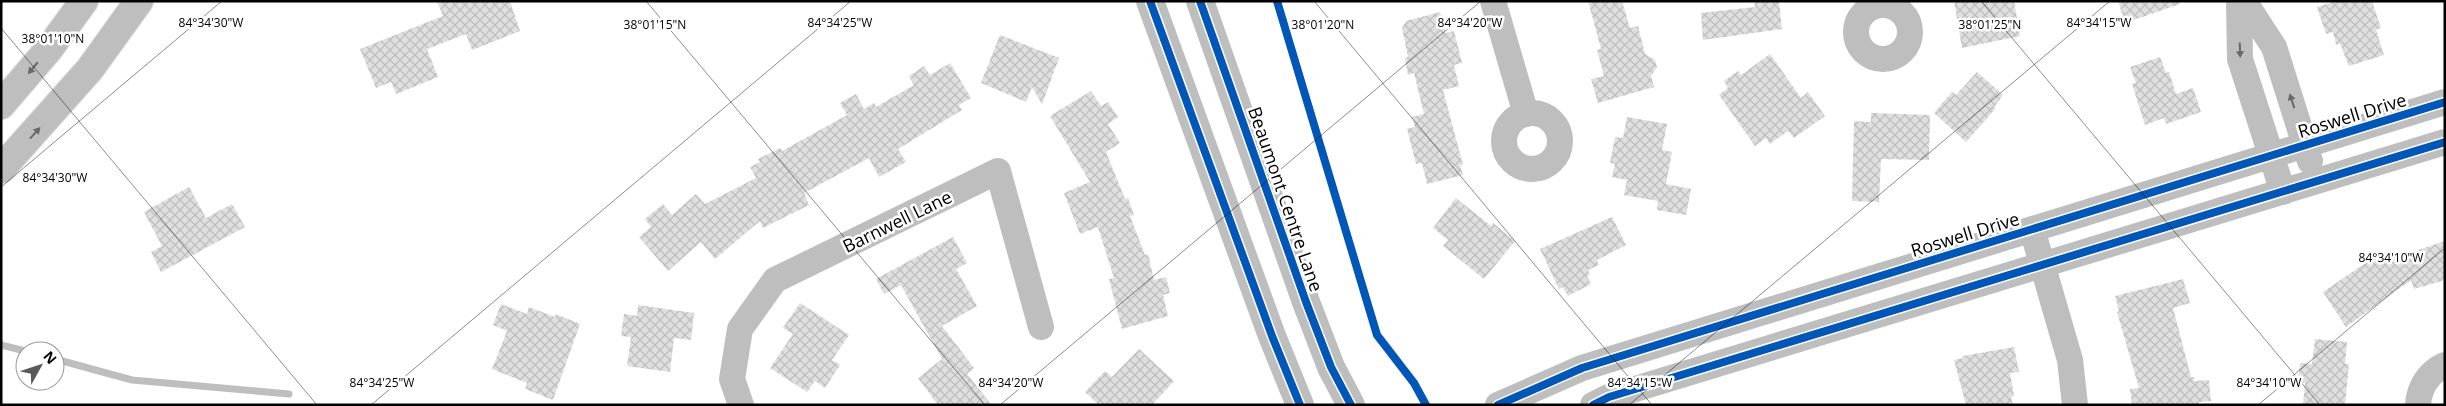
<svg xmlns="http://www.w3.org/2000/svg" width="2446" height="406" font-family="'Open Sans',sans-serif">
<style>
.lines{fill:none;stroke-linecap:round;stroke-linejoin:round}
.stream{stroke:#bebebe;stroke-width:7}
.building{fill:url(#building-cross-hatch)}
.primary-casing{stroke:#dbdbdb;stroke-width:30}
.minor{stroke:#bebebe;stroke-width:26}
.tertiary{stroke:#bebebe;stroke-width:28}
.primary{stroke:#bebebe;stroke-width:28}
.cycleway-casing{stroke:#fff;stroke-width:11}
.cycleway{stroke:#0057b8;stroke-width:8}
.oneway{fill:#686868}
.ticks{fill:none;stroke:#000;stroke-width:1;stroke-opacity:0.45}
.labels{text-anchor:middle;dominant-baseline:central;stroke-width:5;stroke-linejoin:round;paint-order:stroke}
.street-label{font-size:18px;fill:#000;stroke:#fff}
.ticks-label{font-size:12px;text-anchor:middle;fill:#000;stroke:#fff;stroke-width:5;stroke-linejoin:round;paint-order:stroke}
</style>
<defs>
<pattern id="building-cross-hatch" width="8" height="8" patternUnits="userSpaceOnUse" patternTransform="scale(1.25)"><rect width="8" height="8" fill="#dfdfdf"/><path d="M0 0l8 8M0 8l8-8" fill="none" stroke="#bebebe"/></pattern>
</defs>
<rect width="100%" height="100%" fill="#fff"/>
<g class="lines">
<path class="stream" d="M 1,345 L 25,351
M 55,359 L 132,380 L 289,394"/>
</g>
<path class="building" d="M 437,1 L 510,1 L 520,31 L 472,50 L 466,34 L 427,49 L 438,77 L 396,94 L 391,82 L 376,88 L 360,49 L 443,16 Z
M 1588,1 L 1622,1 L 1630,28 L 1638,26 L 1645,54 L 1655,60 L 1657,67 L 1651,76 L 1654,87 L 1598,103 L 1591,79 L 1604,76 L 1597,50 L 1601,49 Z
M 1754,1 L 1779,1 L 1782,29 L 1703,40 L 1701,13 L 1755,7 Z
M 1954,1 L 2014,1 L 2020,36 L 1962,48 Z
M 2118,1 L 2180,1 L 2180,4 L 2125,23 Z
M 2336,1 L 2372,1 L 2381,28 L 2376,30 L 2384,55 L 2349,66 L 2340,44 L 2336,45 L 2333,32 L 2326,34 L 2317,7 Z
M 1440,12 L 1446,33 L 1454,31 L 1462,63 L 1454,65 L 1459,86 L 1443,90 L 1463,165 L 1460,165 L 1463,175 L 1427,184 L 1422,163 L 1416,164 L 1407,129 L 1415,127 L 1412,117 L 1424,114 L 1414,73 L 1408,75 L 1405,58 L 1408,57 L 1402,28 L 1406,21 Z
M 1000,35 L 1059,58 L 1042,104 L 1032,87 L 1026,102 L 981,83 Z
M 1770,54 L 1801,98 L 1808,92 L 1825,116 L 1794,138 L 1788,131 L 1770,144 L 1766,138 L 1755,146 L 1719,95 L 1728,88 L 1724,81 L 1738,71 L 1741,75 Z
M 2160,57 L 2166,73 L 2169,72 L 2176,94 L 2193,88 L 2201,112 L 2166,124 L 2164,118 L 2145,125 L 2132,84 L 2136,83 L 2130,67 Z
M 950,63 L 971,98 L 959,105 L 962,110 L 898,149 L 906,162 L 879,177 L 869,158 L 804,193 L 809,205 L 763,228 L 760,221 L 715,259 L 701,242 L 668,271 L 639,237 L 651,227 L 645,219 L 663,204 L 672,215 L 696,194 L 705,204 L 756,178 L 750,167 L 760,162 L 758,159 L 780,148 L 782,151 L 847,115 L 840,103 L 856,94 L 864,109 L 874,103 L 876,107 L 914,85 L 909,76 L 924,66 L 930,75 Z
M 1977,72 L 2003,95 L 1994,107 L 1996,108 L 1966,142 L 1934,113 L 1952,92 L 1956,95 Z
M 1091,91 L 1101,106 L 1108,102 L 1118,117 L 1108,124 L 1120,143 L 1106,152 L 1125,199 L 1128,198 L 1134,215 L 1130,216 L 1145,255 L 1148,254 L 1154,280 L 1166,277 L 1170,293 L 1163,295 L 1168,316 L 1122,329 L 1109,279 L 1114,278 L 1098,227 L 1080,234 L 1064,193 L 1090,182 L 1050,116 Z
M 1871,113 L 1930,115 L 1929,160 L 1881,159 L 1879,202 L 1852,201 L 1854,121 L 1871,122 Z
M 1627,117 L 1667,124 L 1662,150 L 1672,152 L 1666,184 L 1691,189 L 1686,215 L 1657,210 L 1658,201 L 1624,195 L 1627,180 L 1612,177 L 1615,164 L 1610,163 L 1615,137 L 1623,138 Z
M 189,187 L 206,218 L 232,204 L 245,227 L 161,272 L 151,252 L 162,246 L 144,212 Z
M 1456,198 L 1491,226 L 1493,223 L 1515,241 L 1484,279 L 1443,246 L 1448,240 L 1433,228 Z
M 1612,217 L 1626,245 L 1597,260 L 1599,265 L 1588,270 L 1590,274 L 1587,276 L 1591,284 L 1568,296 L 1563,287 L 1559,289 L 1540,249 Z
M 953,237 L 967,263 L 956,269 L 977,306 L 942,326 L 974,368 L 967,374 L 992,405 L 938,405 L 918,378 L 942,359 L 901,285 L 884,294 L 876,279 Z
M 2445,241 L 2445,280 L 2414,289 L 2411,280 L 2346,327 L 2323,292 L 2377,255 L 2382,262 Z
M 2183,279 L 2190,303 L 2173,308 L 2191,377 L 2194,377 L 2194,381 L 2209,380 L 2211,401 L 2199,402 L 2199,405 L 2132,405 L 2130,389 L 2139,388 L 2117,312 L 2119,311 L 2115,296 Z
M 800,303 L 849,335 L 832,360 L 840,365 L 825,388 L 815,381 L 807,392 L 770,368 L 793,334 L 783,328 Z
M 501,304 L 527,314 L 529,307 L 555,317 L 556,314 L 580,324 L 553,400 L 525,389 L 527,383 L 492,369 L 507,331 L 493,325 Z
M 638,305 L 694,313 L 691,340 L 674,338 L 670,372 L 627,366 L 631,337 L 621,336 L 624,314 L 637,316 Z
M 2315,339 L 2347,342 L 2345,364 L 2349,364 L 2345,405 L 2303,405 L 2305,383 L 2298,383 L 2300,363 L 2312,364 Z
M 2014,347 L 2019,372 L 2010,373 L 2014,396 L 2011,397 L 2013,405 L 1966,405 L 1954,360 L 1963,358 L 1963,356 Z
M 1139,349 L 1174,381 L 1152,405 L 1099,405 L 1085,392 L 1105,371 L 1112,377 Z"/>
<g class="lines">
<defs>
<path id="primary" d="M 1,105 L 49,49 L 84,1
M 1,169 L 90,69 L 139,1"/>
</defs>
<use href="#primary" class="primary-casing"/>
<path class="minor" d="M 1493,1 L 1526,114
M 2239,1 L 2240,59 L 2283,192
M 2244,1 L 2274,47 L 2310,161
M1856 32a27 27 0 1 1 54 0a27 27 0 1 1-54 0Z
M1504 141a28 28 0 1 1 56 0a28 28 0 1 1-56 0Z
M 2032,229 L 2070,360 L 2075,405
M 741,405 L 732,379 L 740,329 L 775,280 L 998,171 L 1041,327
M 1498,405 L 1582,368 L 2445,102
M 1593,405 L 1609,397 L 2445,142
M 2418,405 C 2419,387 2429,372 2445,365"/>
<path class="tertiary" d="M 1150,1 L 1272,336 L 1300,405
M 1200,1 L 1306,302 L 1331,367 L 1351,405"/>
<use href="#primary" class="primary"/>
<defs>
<path id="cycleway" d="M 1150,1 L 1272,336 L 1300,405
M 1200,1 L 1306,302 L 1331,367 L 1351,405
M 1277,1 L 1377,335 L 1414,383 L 1426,405
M 1498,405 L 1582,368 L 2445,102
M 1593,405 L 1609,397 L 2445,142"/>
</defs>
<use href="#cycleway" class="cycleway-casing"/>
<use href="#cycleway" class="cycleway"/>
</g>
<defs><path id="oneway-solid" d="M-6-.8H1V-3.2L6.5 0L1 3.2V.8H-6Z" transform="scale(1.25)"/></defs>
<g class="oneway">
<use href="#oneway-solid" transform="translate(2240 50) rotate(88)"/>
<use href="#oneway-solid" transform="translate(33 68) rotate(130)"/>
<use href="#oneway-solid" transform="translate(2292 101) rotate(-108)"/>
<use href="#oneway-solid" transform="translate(35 133) rotate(-48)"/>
</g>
<path class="ticks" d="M 646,1 L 985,405M 1314,1 L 1652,405M 1981,1 L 2320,405M 1,28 L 317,405M 1,187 L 222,1M 371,405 L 851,1M 1000,405 L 1481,1M 1629,405 L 2110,1M 2258,405 L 2445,248"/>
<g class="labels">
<g class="street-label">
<text transform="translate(2352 115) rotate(-17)">Roswell Drive</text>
<text transform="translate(1286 199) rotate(71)">Beaumont Centre Lane</text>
<text transform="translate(897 221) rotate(-26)">Barnwell Lane</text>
<text transform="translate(1965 234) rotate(-17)">Roswell Drive</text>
</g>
</g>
<g class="ticks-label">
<text x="211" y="27">84°34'30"W</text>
<text x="840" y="27">84°34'25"W</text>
<text x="2099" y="27">84°34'15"W</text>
<text x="1470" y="27">84°34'20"W</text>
<text x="1990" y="29">38°01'25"N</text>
<text x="655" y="29">38°01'15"N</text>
<text x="1323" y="29">38°01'20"N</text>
<text x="53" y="43">38°01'10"N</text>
<text x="55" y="182">84°34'30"W</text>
<text x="2391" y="262">84°34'10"W</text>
<text x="382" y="387">84°34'25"W</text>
<text x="1011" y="387">84°34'20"W</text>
<text x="1640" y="387">84°34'15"W</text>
<text x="2269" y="387">84°34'10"W</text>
</g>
<rect width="2446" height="406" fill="none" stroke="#000000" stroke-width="5"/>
<g transform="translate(40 366) rotate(50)"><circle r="24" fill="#ffffff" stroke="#999999"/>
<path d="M0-4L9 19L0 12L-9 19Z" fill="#595959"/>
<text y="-8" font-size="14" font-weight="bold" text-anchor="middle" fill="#000000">N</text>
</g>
</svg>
